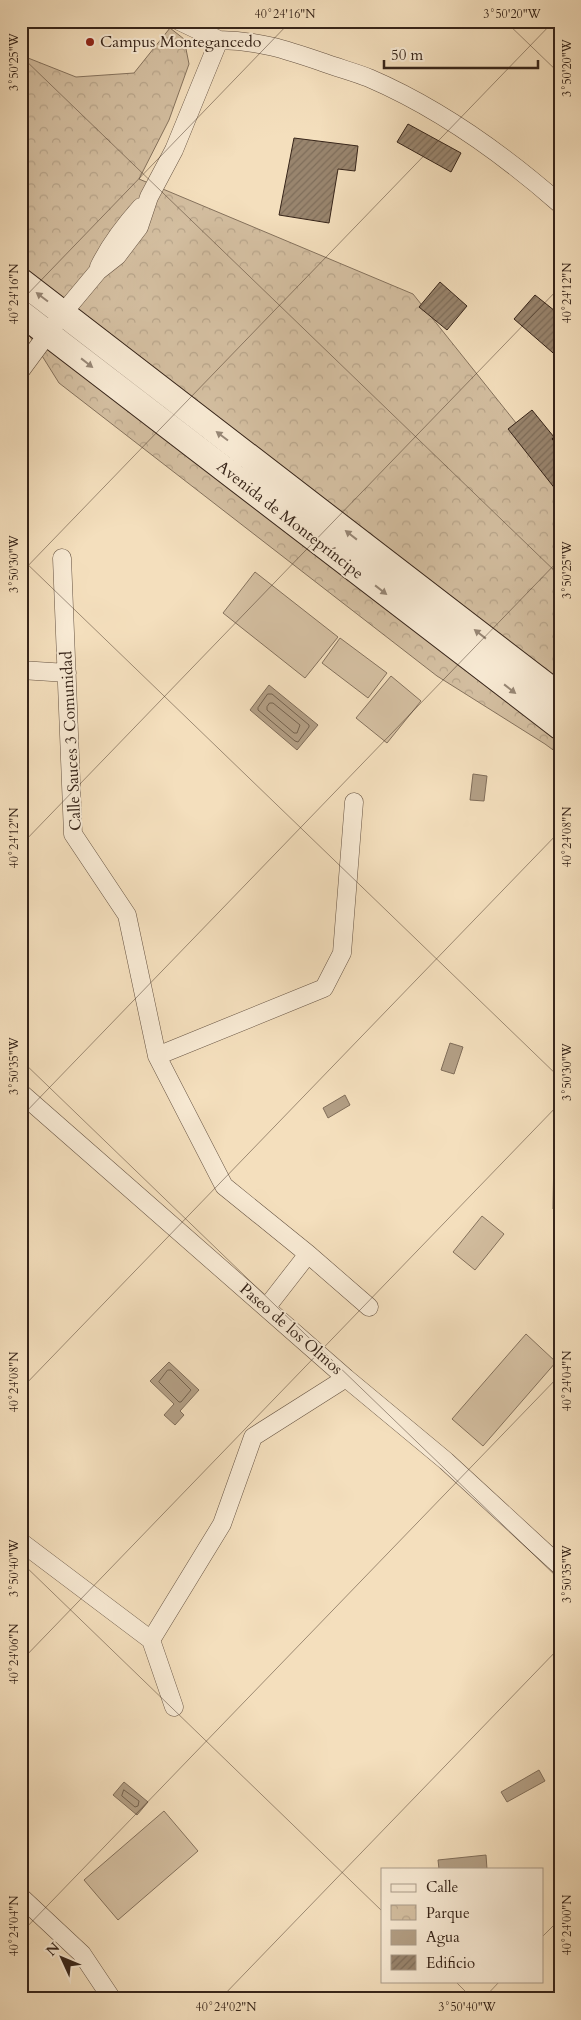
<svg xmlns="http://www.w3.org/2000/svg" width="581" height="2020" font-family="Cardo,serif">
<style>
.park{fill:url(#park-crowns);stroke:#85725d}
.pitch{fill:#d4bfa1;stroke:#85725d}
.water{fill:#b39f85;stroke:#816e5a}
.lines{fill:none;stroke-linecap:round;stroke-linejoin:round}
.shore{stroke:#74624f;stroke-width:1}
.building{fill:url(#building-hatch);stroke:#362419}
.street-casing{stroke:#665342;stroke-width:19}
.secondary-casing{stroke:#362419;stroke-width:27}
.street{stroke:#f8ead4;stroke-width:18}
.secondary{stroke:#f8ead4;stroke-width:25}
.oneway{fill:#978776}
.ticks{fill:none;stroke:#362419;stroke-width:1;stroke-opacity:0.45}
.poi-dot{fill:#8f2418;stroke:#f8ead4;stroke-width:2}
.labels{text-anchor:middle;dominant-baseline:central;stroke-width:4;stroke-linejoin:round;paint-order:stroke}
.poi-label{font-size:16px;fill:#362419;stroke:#f8ead4;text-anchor:start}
.street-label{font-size:16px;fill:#362419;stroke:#f8ead4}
.neatline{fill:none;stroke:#362419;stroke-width:2}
.ticks-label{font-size:12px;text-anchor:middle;fill:#362419}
</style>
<defs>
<pattern id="park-crowns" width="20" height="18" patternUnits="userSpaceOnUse" patternTransform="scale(1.25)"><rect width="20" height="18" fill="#d4bfa1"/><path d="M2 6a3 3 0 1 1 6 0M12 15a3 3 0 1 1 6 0" fill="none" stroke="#b7a48a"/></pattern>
<pattern id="building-hatch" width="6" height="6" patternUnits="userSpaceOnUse" patternTransform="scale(1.25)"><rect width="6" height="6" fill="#99856e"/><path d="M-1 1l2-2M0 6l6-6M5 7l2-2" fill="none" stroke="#7e6d5a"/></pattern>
</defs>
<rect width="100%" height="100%" fill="#f4dfbd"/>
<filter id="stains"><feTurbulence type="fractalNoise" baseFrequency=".004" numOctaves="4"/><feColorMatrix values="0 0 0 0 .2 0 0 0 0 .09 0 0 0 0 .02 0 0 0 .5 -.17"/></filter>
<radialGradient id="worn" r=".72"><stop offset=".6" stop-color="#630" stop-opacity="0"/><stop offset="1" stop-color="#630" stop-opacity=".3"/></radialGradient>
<path class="park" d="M 170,28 L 184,39 L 189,64 L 169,120 L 139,179 L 413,294 L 560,478 L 560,755 L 545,744 L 437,676 L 59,383 L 29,335 L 21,330 L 21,62 L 23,56 L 76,77 L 134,73 Z"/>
<path class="pitch" d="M 255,572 L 338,637 L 305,678 L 223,613 Z
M 340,638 L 387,673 L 368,698 L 322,663 Z
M 391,676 L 421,701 L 387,743 L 356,718 Z
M 554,1151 L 560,1152 L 560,1209 L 553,1209 Z
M 482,1216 L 504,1234 L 475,1270 L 453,1252 Z
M 526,1334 L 556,1362 L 483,1446 L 452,1419 Z
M 164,1811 L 198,1851 L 118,1920 L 84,1880 Z"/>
<path class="water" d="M 269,685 L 318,725 L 297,750 L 250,710 Z
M 473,774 L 487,776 L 484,801 L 470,800 Z
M 450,1043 L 463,1047 L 454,1074 L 441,1070 Z
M 345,1095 L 350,1105 L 328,1118 L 323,1108 Z
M 169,1362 L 199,1390 L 180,1411 L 184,1415 L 175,1425 L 164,1415 L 174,1404 L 150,1381 Z
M 539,1770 L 545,1781 L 507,1802 L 501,1792 Z
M 124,1782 L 148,1802 L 137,1815 L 113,1795 Z
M 486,1855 L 487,1869 L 439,1869 L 438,1860 Z"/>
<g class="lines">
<path class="shore" d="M 268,694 L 272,694 L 309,725 L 309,727 L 298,742 L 295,741 L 258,710 L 258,708 Z
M 270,703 L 273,703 L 300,725 L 297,733 L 294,733 L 267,710 L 267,707 Z
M 168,1370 L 171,1370 L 191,1390 L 181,1402 L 179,1402 L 159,1382 Z
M 124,1790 L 139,1801 L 138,1806 L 135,1807 L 122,1796 Z"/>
</g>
<path class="building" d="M 408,124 L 461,153 L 451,172 L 397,142 Z
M 294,138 L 358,146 L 355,171 L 338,169 L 329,223 L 279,215 Z
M 440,282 L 467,306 L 447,330 L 419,307 Z
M 535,295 L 560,315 L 560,359 L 514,319 Z
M 532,410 L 554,437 L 552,439 L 560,448 L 560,495 L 508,429 Z"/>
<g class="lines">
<defs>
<path id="street" d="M 219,40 C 260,41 284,49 322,62 C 338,68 354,72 369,78 C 439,108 503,154 560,204
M 99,267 C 110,244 124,226 141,207
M 21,370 L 63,313 L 98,271 L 117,256 L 139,227 L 149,197 L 174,150 L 219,40 L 179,21
M 62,558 L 73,834 L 127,915 L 157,1056 L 224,1186 L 308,1254 L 369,1307
M 21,670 L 67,673
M 157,1056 L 324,988 L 342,953 L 354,802
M 21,1093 L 346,1378 L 446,1461 L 560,1566
M 266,1308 L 308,1254
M 21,1542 L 151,1640
M 174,1707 L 151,1640 L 222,1524 L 253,1437 L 346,1378
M 21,1897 L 82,1954 L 112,1999"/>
<path id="secondary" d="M 21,281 L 560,696
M 21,313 L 560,727"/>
</defs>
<use href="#street" class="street-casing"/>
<use href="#secondary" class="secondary-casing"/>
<use href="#street" class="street"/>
<use href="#secondary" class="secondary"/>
</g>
<defs><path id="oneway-solid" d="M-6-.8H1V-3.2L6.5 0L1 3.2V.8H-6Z" transform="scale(1.25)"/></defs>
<g class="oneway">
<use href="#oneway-solid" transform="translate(42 297) rotate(-143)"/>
<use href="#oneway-solid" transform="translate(87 363) rotate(38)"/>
<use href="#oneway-solid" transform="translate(222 436) rotate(-143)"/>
<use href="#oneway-solid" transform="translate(351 535) rotate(-142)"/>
<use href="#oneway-solid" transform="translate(381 590) rotate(38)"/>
<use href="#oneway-solid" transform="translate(480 634) rotate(-142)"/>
<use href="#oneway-solid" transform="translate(510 689) rotate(38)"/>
</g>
<path class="ticks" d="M 505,21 L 560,74M 21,29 L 28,21M 21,56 L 560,576M 21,301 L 291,21M 21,558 L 560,1078M 21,573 L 554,21M 21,845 L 560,287M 21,1060 L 560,1580M 21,1117 L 560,559M 21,1389 L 560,831M 21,1562 L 382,1911M 21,1661 L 560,1103M 21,1933 L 560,1375M 542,1937 L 560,1919M 455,1981 L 473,1999M 220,1999 L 560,1647M 483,1999 L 500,1981"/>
<circle class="poi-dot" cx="90" cy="42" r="5"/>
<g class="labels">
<g class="poi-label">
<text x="100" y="42">Campus Montegancedo</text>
</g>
<g class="street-label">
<text transform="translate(290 520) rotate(38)">Avenida de Montepríncipe</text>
<text transform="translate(71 741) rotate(-93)">Calle Sauces 3 Comunidad</text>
<text transform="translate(291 1329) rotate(41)">Paseo de los Olmos</text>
</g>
</g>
<rect width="581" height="2020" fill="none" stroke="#f4dfbd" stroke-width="55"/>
<rect x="381" y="1868" width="162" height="115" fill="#f8ead4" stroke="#aa9b89"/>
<rect x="391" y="1884" width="25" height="8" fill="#f8ead4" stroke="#aa9b89"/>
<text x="426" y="1892" font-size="15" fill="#362419">Calle</text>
<rect x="391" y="1905" width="25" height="15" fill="url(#park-crowns)" stroke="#aa9b89"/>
<text x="426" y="1918" font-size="15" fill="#362419">Parque</text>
<rect x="391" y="1930" width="25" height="15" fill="#b39f85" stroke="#aa9b89"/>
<text x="426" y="1942" font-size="15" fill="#362419">Agua</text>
<rect x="391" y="1955" width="25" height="15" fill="url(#building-hatch)" stroke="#aa9b89"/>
<text x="426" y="1968" font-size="15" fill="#362419">Edificio</text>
<g transform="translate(62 1958) rotate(314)" stroke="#f8ead4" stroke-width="4" paint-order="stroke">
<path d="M0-4L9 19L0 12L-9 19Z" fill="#362419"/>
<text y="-8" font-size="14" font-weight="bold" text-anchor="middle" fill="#362419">N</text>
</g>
<path d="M384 60v8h154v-8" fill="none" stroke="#362419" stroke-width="2.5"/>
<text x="391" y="60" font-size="15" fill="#362419" stroke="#f8ead4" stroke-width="4" paint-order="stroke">50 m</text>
<rect x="28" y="28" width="526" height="1964" class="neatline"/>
<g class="ticks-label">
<text x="285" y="18">40°24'16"N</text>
<text x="512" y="18">3°50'20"W</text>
<text transform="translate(14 62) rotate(-90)" y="4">3°50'25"W</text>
<text transform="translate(567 68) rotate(-90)" y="4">3°50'20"W</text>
<text transform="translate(567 293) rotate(-90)" y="4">40°24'12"N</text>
<text transform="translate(14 294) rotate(-90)" y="4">40°24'16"N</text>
<text transform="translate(14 564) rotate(-90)" y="4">3°50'30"W</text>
<text transform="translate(567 570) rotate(-90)" y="4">3°50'25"W</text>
<text transform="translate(567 837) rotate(-90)" y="4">40°24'08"N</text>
<text transform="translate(14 838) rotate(-90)" y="4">40°24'12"N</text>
<text transform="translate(14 1066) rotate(-90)" y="4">3°50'35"W</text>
<text transform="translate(567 1072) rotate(-90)" y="4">3°50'30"W</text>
<text transform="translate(567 1381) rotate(-90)" y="4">40°24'04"N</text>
<text transform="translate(14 1382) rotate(-90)" y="4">40°24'08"N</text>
<text transform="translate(14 1568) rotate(-90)" y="4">3°50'40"W</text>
<text transform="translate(567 1574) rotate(-90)" y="4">3°50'35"W</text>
<text transform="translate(14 1654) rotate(-90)" y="4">40°24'06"N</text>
<text transform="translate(567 1925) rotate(-90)" y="4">40°24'00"N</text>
<text transform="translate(14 1926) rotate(-90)" y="4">40°24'04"N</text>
<text x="226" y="2011">40°24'02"N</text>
<text x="467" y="2011">3°50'40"W</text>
</g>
<rect width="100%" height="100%" filter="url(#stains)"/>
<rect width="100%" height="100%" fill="url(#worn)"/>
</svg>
